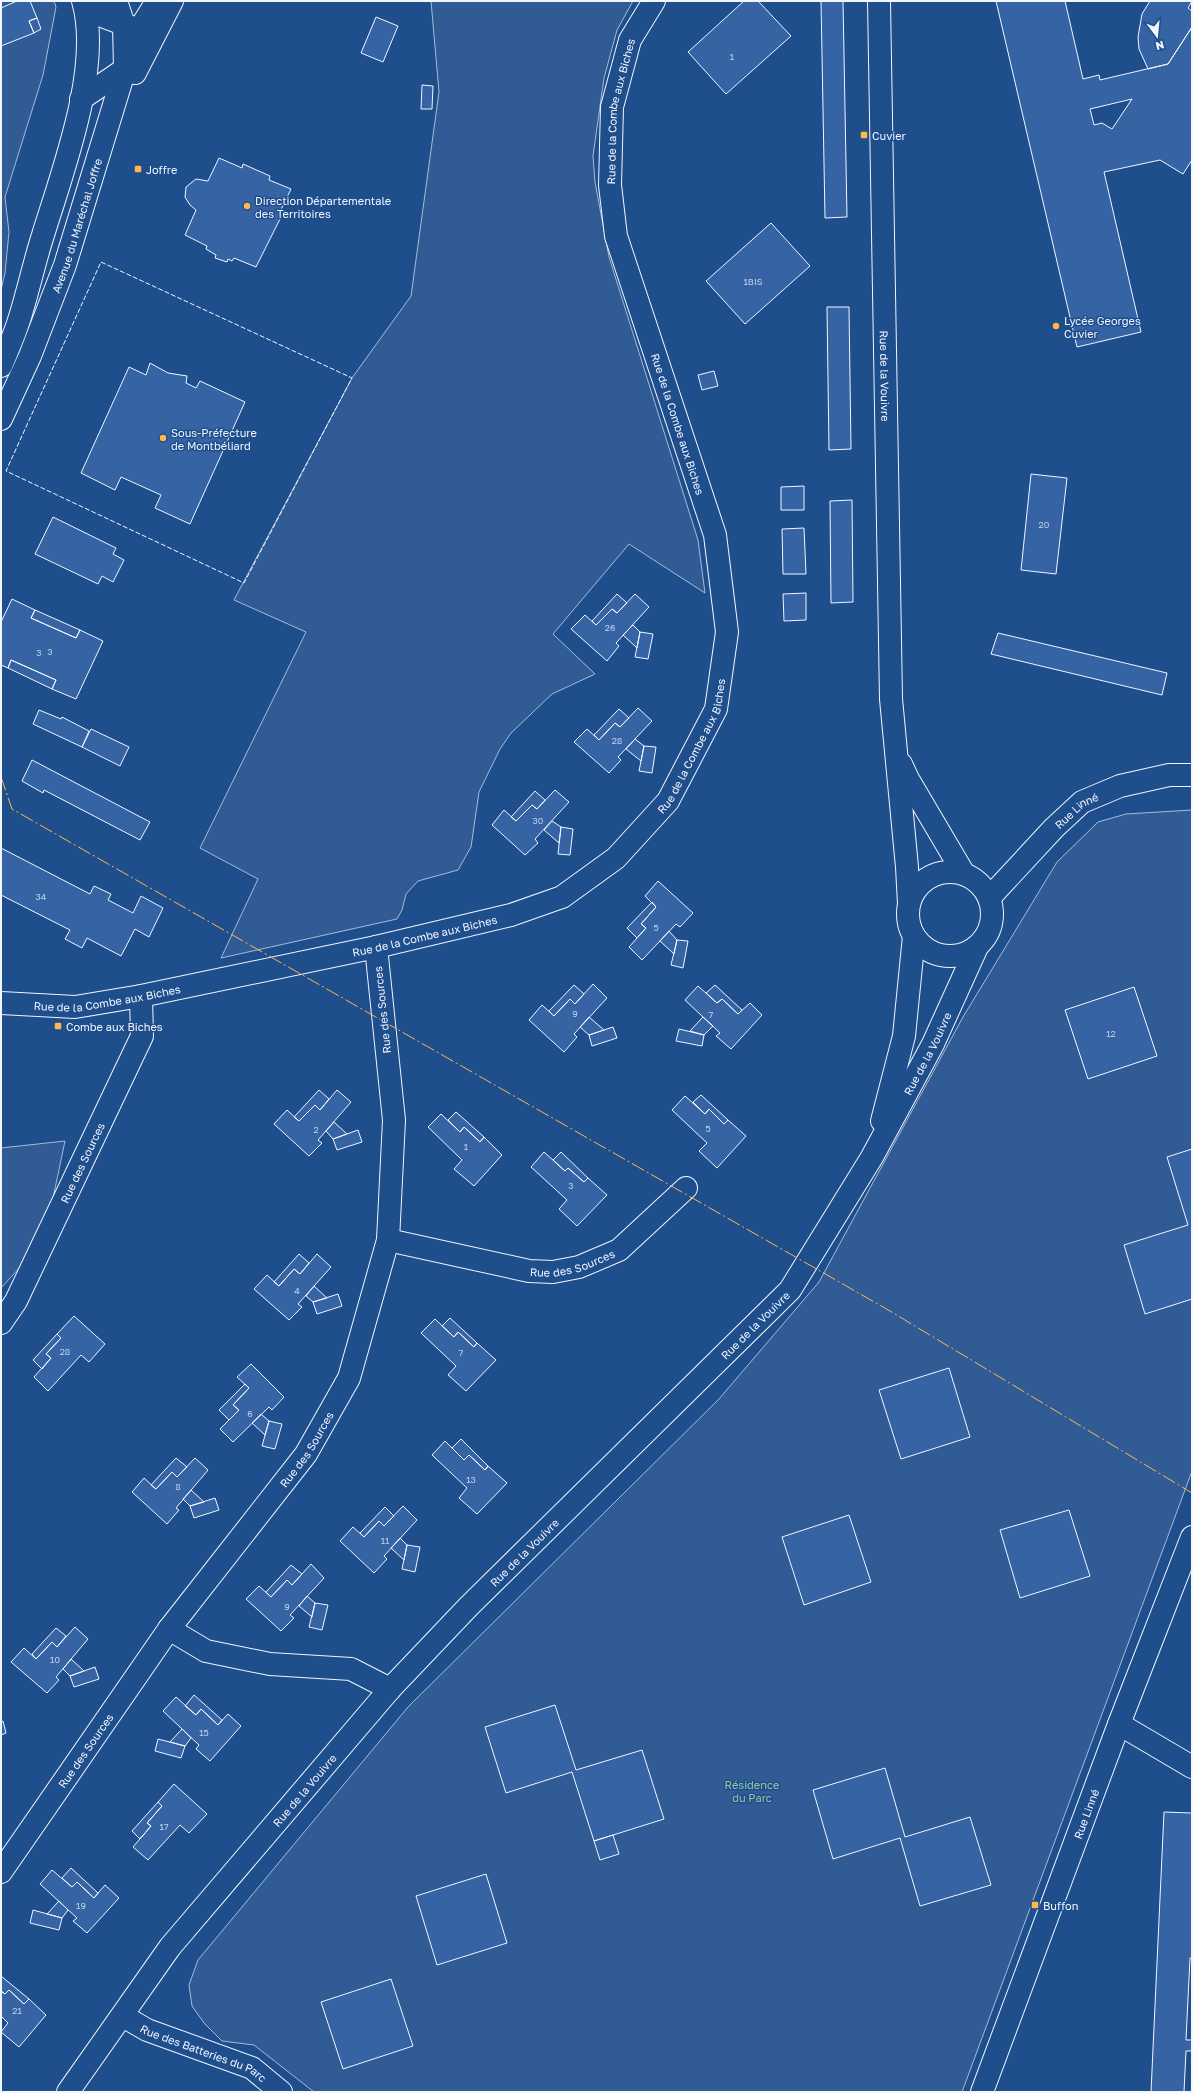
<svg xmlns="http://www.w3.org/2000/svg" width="1193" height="2093" font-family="'Golos Text',sans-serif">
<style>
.built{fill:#305b95;stroke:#a8bbd7}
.building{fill:#3563a3;stroke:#f2f6ff;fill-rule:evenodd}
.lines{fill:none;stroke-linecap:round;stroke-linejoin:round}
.minor-casing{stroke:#f2f6ff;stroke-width:24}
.major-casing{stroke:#f2f6ff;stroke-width:24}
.minor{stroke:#1f4e8c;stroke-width:22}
.major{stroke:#1f4e8c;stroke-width:22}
.fence{stroke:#f2f6ff;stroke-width:1;stroke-dasharray:5 2;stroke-linecap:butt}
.power{stroke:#ffb74d;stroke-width:1;stroke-dasharray:14 3 2 3;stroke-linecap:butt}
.poi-dot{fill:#ffb74d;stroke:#1f4e8c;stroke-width:1.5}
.labels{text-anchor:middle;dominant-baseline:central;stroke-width:3;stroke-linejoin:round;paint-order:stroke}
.number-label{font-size:9px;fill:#c3d1e8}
.street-label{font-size:11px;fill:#f2f6ff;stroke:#1f4e8c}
.poi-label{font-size:11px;fill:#f2f6ff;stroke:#1f4e8c;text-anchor:start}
.park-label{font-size:11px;fill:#97c8a6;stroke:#1f4e8c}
</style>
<rect width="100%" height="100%" fill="#1f4e8c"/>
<path class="built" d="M 1,1 L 54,1 L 56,7 L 43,75 L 5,197 L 9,232 L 5,273 L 1,290 Z
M 431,1 L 633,1 L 617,30 L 604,78 L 593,156 L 595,182 L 609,257 L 698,540 L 705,593 L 629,544 L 553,634 L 595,674 L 552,694 L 511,733 L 500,749 L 479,792 L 471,847 L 458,870 L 418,881 L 406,894 L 402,910 L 397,919 L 221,958 L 258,879 L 200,848 L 306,632 L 234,600 L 352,378 L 411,296 L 439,92 Z
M 1192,810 L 1192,1471 L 962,2092 L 314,2092 L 254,2045 L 222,2041 L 204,2023 L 192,2006 L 189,1985 L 198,1960 L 408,1707 L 719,1399 L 819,1282 L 963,1017 L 1057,862 L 1098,822 L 1126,814 Z
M 65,1141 L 44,1241 L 1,1288 L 1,1148 Z"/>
<path class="building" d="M 17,1 L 30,1 L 37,18 L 29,21 L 34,33 L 1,46 L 1,8 Z
M 744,1 L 758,1 L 791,36 L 726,94 L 688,52 Z
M 821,1 L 843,1 L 847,217 L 825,218 Z
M 996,1 L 1065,1 L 1083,79 L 1099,75 L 1100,80 L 1168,64 L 1192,27 L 1192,160 L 1183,174 L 1160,160 L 1104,172 L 1141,332 L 1077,347 ZM 1132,99 L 1112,129 L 1102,123 L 1094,125 L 1090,109 Z
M 1150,1 L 1192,1 L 1188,8 L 1192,11 L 1192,27 L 1168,64 L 1148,69 L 1139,49 L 1138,37 L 1142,14 Z
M 376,17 L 398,26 L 383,62 L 361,53 Z
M 37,18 L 41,29 L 34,33 L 29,21 Z
M 422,85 L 433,86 L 432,109 L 421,109 Z
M 219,158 L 242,168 L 243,164 L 270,176 L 269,180 L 291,189 L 279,214 L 282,215 L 256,267 L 234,258 L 232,261 L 228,259 L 227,262 L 215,258 L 216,255 L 206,249 L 207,246 L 185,235 L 196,210 L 190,205 L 185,197 L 186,187 L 196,179 L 208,181 Z
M 771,223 L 810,266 L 745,324 L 706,281 Z
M 827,307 L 849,307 L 851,449 L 829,450 Z
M 150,363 L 168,373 L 187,376 L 186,383 L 196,388 L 200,381 L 245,402 L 190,524 L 155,508 L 161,495 L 121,477 L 115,490 L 81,473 L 129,367 L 146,375 Z
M 714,371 L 718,386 L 702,390 L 698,375 Z
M 1031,474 L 1067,478 L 1056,574 L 1021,570 Z
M 804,486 L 804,510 L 781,510 L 781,487 Z
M 852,500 L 853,602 L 831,603 L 830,501 Z
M 53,517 L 116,548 L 113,554 L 124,560 L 113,582 L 102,576 L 98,584 L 35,554 Z
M 804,528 L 806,574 L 783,574 L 782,529 Z
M 806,593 L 806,620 L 784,621 L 783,594 Z
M 617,594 L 627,603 L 617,613 L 612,609 L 596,625 L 592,621 Z
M 635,594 L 649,607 L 616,643 L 619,646 L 607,661 L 571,629 L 585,615 L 596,625 L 612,609 L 617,613 Z
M 12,599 L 35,610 L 31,618 L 76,638 L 80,630 L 103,641 L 76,699 L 52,689 L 56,680 L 11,660 L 8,668 L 1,665 L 1,622 Z
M 35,610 L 80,630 L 76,638 L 31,618 Z
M 633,625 L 640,632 L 637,648 L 623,635 Z
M 640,632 L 653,634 L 648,659 L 635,657 Z
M 998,633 L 1167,673 L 1162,695 L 991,654 Z
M 11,660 L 56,680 L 52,689 L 8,668 Z
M 638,708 L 652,721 L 618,757 L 621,760 L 609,773 L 574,742 L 587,729 L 599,740 L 615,723 L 620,727 Z
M 619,709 L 629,718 L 620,727 L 615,723 L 599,740 L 594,735 Z
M 39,710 L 61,719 L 62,717 L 89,731 L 82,747 L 33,724 Z
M 91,729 L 129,747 L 120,766 L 82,747 Z
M 635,739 L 644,746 L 641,761 L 626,749 Z
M 644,746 L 656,747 L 652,773 L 639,771 Z
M 32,760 L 150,822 L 140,840 L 44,790 L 43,793 L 22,781 Z
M 555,790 L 569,802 L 535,839 L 538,843 L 525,855 L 492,825 L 504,810 L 516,821 L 532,805 L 537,809 Z
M 535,791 L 545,800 L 537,809 L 532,805 L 516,821 L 511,817 Z
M 552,821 L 561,827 L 559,843 L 544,830 Z
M 561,827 L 573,829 L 570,855 L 558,854 Z
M 1,848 L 90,894 L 94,886 L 111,894 L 108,900 L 133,913 L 141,896 L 163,908 L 149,937 L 135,929 L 121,956 L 87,938 L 82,948 L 65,939 L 70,930 L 1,895 Z
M 658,881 L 693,913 L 680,927 L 676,924 L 642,960 L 629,947 L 646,928 L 641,924 L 656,907 L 645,896 Z
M 652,902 L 656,907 L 641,924 L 646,928 L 637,938 L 627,928 Z
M 669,931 L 677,940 L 674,954 L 660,941 Z
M 677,940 L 688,941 L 683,968 L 671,965 Z
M 593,984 L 607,998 L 574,1034 L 577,1037 L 564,1052 L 529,1020 L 542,1005 L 554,1016 L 570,999 L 575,1004 Z
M 574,985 L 584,994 L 575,1004 L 570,999 L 554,1016 L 549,1011 Z
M 715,985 L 742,1010 L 738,1014 L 722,999 L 717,1003 L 706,993 Z
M 698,986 L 717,1003 L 722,999 L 738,1014 L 750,1003 L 762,1015 L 731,1049 L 716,1036 L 720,1033 L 685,1000 Z
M 1134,987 L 1157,1056 L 1088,1079 L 1065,1010 Z
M 589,1017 L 604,1030 L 589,1035 L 580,1027 Z
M 703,1017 L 713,1026 L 704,1035 L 690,1031 Z
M 613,1027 L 617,1038 L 592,1046 L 589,1035 Z
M 679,1029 L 704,1035 L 702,1046 L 676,1041 Z
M 319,1090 L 329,1099 L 320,1110 L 315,1105 L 299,1121 L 294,1117 Z
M 337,1090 L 351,1102 L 318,1140 L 322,1143 L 309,1156 L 274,1124 L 287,1110 L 299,1121 L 315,1105 L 320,1110 Z
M 701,1095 L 728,1120 L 724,1124 L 709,1109 L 705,1114 L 693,1102 Z
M 685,1096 L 705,1114 L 709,1109 L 724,1124 L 728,1120 L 746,1136 L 717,1168 L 699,1151 L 707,1143 L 672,1110 Z
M 456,1112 L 484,1137 L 480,1142 L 464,1127 L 460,1132 L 448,1120 Z
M 441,1114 L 460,1132 L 464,1127 L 480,1142 L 484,1137 L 502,1155 L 474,1186 L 454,1169 L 462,1160 L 428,1127 Z
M 334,1122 L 347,1134 L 333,1139 L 326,1131 Z
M 358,1130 L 362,1142 L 337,1150 L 333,1139 Z
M 1192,1149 L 1192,1299 L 1145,1314 L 1124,1245 L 1188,1225 L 1167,1157 Z
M 544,1152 L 565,1171 L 568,1168 L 584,1182 L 588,1178 L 607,1195 L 577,1226 L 559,1209 L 567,1200 L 531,1167 Z
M 561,1152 L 588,1178 L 584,1182 L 568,1168 L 565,1171 L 553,1160 Z
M 299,1254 L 309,1263 L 300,1274 L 294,1269 L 279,1286 L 274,1282 Z
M 317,1254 L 331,1267 L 298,1304 L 302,1307 L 289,1320 L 254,1289 L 267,1275 L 279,1286 L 294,1269 L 300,1274 Z
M 314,1286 L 327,1298 L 313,1302 L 306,1296 Z
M 338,1294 L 342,1306 L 317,1314 L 313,1302 Z
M 74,1316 L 105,1344 L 89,1362 L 81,1355 L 48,1391 L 34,1377 L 51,1358 L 46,1354 L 61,1338 L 57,1334 Z
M 450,1318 L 477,1343 L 474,1347 L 458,1332 L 454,1337 L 442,1326 Z
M 435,1319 L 454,1337 L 458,1332 L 474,1347 L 477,1343 L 496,1360 L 466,1391 L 448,1375 L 456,1366 L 421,1333 Z
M 57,1334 L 61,1338 L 46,1354 L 51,1358 L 42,1369 L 33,1360 Z
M 251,1364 L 284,1397 L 272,1410 L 269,1407 L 233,1442 L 220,1429 L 239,1410 L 233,1405 L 249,1388 L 237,1377 Z
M 949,1368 L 970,1437 L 901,1459 L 879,1390 Z
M 245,1384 L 249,1388 L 233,1405 L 239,1410 L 229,1420 L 219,1410 Z
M 261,1414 L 269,1421 L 265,1435 L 252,1423 Z
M 269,1421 L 282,1424 L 275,1449 L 262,1446 Z
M 461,1439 L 488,1466 L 485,1470 L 469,1455 L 464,1460 L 452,1448 Z
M 445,1441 L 464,1460 L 469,1455 L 485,1470 L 488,1466 L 507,1483 L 477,1514 L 459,1498 L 467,1488 L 432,1455 Z
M 176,1458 L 187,1467 L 177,1477 L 172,1472 L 156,1489 L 151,1485 Z
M 195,1458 L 208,1470 L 176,1508 L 179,1510 L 167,1524 L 132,1492 L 144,1478 L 156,1489 L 172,1472 L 177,1477 Z
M 191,1490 L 204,1502 L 190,1506 L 183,1499 Z
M 215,1498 L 219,1510 L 194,1518 L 190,1506 Z
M 403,1506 L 417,1520 L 384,1556 L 387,1559 L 374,1573 L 340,1541 L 353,1527 L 364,1537 L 379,1521 L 384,1526 Z
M 385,1507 L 394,1516 L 384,1526 L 379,1521 L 364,1537 L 360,1533 Z
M 1069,1510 L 1090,1576 L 1020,1598 L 1000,1530 Z
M 849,1515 L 871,1582 L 804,1605 L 782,1537 Z
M 400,1538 L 407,1545 L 404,1560 L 391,1548 Z
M 407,1545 L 420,1547 L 415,1572 L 402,1569 Z
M 311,1564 L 324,1578 L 290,1615 L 294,1618 L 281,1631 L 246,1599 L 259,1586 L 271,1597 L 287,1580 L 292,1585 Z
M 291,1565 L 302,1574 L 292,1585 L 287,1580 L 271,1597 L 266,1592 Z
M 307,1596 L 315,1603 L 312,1617 L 299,1606 Z
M 315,1603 L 328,1605 L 322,1630 L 309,1627 Z
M 75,1627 L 88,1639 L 56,1677 L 59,1680 L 47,1693 L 11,1662 L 24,1648 L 36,1659 L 52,1642 L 57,1647 Z
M 56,1628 L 66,1636 L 57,1647 L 52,1642 L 36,1659 L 32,1654 Z
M 71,1659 L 84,1671 L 70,1676 L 63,1669 Z
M 95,1667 L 99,1679 L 74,1687 L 70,1676 Z
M 194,1695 L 222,1720 L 218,1725 L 201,1709 L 196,1715 L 185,1706 Z
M 176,1697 L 196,1715 L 201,1709 L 218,1725 L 228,1714 L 241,1726 L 210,1761 L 196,1749 L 199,1745 L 163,1711 Z
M 555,1705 L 576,1770 L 642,1750 L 664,1819 L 594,1841 L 572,1772 L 506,1793 L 485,1727 Z
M 3,1721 L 6,1733 L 1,1735 L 1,1722 Z
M 182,1729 L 191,1738 L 185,1746 L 170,1742 Z
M 158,1739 L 185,1746 L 181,1758 L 155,1751 Z
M 885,1768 L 905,1837 L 970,1817 L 991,1885 L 920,1906 L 900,1838 L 833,1859 L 813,1790 Z
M 174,1784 L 207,1814 L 189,1833 L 180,1825 L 148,1860 L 133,1847 L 151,1826 L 147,1823 L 162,1806 L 158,1802 Z
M 158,1802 L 162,1806 L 147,1823 L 151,1826 L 140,1839 L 132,1831 Z
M 1164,1812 L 1192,1813 L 1192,1958 L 1190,1958 L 1186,2040 L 1192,2040 L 1192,2051 L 1186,2051 L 1184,2092 L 1151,2092 Z
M 613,1835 L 619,1854 L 600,1860 L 594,1841 Z
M 71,1868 L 98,1893 L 94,1898 L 77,1882 L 72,1887 L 62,1878 Z
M 52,1870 L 72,1887 L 77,1882 L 94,1898 L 105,1885 L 119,1898 L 87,1933 L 73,1921 L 77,1918 L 40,1884 Z
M 486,1874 L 507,1943 L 437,1965 L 416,1896 Z
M 59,1901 L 68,1910 L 62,1918 L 47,1914 Z
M 33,1910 L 62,1918 L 59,1930 L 30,1923 Z
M 1,1976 L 29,1999 L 24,2004 L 9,1990 L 5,1994 L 1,1991 Z
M 391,1979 L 413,2046 L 343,2069 L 321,2002 Z
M 9,1990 L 24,2004 L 29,1999 L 46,2015 L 19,2047 L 1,2032 L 8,2023 L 1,2016 L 1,1991 L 5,1994 Z"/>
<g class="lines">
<defs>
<g id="minor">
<path d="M 98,1 L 102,16 L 139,30"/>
<path id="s1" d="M 879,1 L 891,699 L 907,867 L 909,904"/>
<path d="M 135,73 L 172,1"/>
<path d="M 81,99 L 125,69 L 139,30 L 157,1"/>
<path d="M 901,764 L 908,779 L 964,874"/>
<circle cx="950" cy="914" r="42"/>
<path id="s2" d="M 990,897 L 1054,828 L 1082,802 L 1120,786 L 1169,775 L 1192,775"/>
<path id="s3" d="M 1,1003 L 75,1007 L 141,996 L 376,947 L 511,915 L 562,897 L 616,858 L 668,801 L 716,709 L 727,632 L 715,535 L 616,236 L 610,185 L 612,107 L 630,40 L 654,1"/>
<path d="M 882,1121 L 904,1036 L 914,936"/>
<path id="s4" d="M 388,1240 L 529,1271 L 553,1272 L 579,1267 L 619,1250 L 686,1188"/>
<path id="s5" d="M 1,1323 L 16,1301 L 142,1036 L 141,996"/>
<path d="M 169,1629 L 206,1651 L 270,1664 L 351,1669 L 390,1689"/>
<path d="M 1119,1724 L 1192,1767"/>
<path id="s6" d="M 1,1872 L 169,1629 L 306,1454 L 349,1378 L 388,1240 L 394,1120 L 376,947"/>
<path id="s7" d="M 123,2016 L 147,2030 L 252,2068 L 281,2092"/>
<path id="s8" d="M 68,2092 L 170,1947 L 390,1689 L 469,1606 L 790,1290 L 872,1157 L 933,1044 L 977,947"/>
<path id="s9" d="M 982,2092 L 1119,1724 L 1192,1537"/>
</g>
<g id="major">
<path d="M 1,366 C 7,351 14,336 19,320 C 28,292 34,263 43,235 C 63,170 102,67 83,1"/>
<path id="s10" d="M 1,419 L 30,356 L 65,265 L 125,69 L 124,25 L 116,1"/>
</g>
</defs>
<use href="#minor" class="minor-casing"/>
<use href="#major" class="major-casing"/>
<use href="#minor" class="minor"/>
<use href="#major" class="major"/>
<path class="fence" d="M 101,262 L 352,378 L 244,583 L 6,471 Z"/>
<path class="power" d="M 1,777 L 12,809 L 890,1311 L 1192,1493"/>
</g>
<g class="poi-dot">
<rect x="860" y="131" width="8" height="8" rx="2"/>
<rect x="134" y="165" width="8" height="8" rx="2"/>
<circle cx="247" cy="206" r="4"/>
<circle cx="1056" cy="326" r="4"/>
<circle cx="163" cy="438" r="4"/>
<rect x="54" y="1022" width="8" height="8" rx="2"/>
<rect x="1031" y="1901" width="8" height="8" rx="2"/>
</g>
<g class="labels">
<g class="number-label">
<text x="732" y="56">1</text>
<text x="753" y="281">1BIS</text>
<text x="1044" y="524">20</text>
<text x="610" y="627">26</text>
<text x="50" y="651">3</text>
<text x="39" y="652">3</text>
<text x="617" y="740">28</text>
<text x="538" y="820">30</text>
<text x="41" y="896">34</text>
<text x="656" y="927">5</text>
<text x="575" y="1013">9</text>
<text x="711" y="1014">7</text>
<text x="1111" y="1033">12</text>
<text x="708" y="1128">5</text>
<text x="316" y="1129">2</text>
<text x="466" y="1146">1</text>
<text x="571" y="1185">3</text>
<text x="297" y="1290">4</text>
<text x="65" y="1351">28</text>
<text x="461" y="1352">7</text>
<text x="250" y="1413">6</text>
<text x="471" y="1479">13</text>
<text x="178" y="1486">8</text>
<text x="385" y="1540">11</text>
<text x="287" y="1606">9</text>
<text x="55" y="1659">10</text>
<text x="204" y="1732">15</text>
<text x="164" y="1826">17</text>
<text x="81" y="1905">19</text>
<text x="17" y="2010">21</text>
</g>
<g class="street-label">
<text stroke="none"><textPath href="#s3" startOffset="1438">Rue de la Combe aux Biches</textPath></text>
<text stroke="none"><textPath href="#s10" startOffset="208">Avenue du Maréchal Joffre</textPath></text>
<text stroke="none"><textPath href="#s1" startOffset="375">Rue de la Vouivre</textPath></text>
<text transform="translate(678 424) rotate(72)">Rue de la Combe aux Biches</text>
<text stroke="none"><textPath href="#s3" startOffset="778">Rue de la Combe aux Biches</textPath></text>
<text stroke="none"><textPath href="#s2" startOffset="123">Rue Linné</textPath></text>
<text stroke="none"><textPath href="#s3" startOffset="431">Rue de la Combe aux Biches</textPath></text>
<text stroke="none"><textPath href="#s3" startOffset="107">Rue de la Combe aux Biches</textPath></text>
<text transform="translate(382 1010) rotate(-96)">Rue des Sources</text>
<text stroke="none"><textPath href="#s8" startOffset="1355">Rue de la Vouivre</textPath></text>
<text stroke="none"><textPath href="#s5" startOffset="180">Rue des Sources</textPath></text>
<text stroke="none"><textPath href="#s4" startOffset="189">Rue des Sources</textPath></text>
<text stroke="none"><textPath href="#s8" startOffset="1032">Rue de la Vouivre</textPath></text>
<text stroke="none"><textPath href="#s6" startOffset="522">Rue des Sources</textPath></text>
<text stroke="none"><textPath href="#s8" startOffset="708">Rue de la Vouivre</textPath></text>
<text stroke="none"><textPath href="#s6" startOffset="148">Rue des Sources</textPath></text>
<text stroke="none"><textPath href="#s8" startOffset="384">Rue de la Vouivre</textPath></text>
<text stroke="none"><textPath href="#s9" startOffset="297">Rue Linné</textPath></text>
<text stroke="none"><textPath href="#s7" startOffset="89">Rue des Batteries du Parc</textPath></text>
</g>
<g class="poi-label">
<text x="872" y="135">Cuvier</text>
<text x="146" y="169">Joffre</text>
<text x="255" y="200">Direction Départementale<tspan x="255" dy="13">des Territoires</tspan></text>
<text x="1064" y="320">Lycée Georges<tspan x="1064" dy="13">Cuvier</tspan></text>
<text x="171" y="432">Sous-Préfecture<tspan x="171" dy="13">de Montbéliard</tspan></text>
<text x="66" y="1026">Combe aux Biches</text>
<text x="1043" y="1905">Buffon</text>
</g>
<g class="park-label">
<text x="752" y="1784">Résidence<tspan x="752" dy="13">du Parc</tspan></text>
</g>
</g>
<rect width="1193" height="2093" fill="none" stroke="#f2f6ff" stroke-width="4"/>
<g transform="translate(1157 36) rotate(164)" stroke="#1f4e8c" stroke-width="3" paint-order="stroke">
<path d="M0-3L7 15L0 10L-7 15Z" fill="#f2f6ff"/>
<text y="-6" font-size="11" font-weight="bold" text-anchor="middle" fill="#f2f6ff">N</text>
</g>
</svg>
